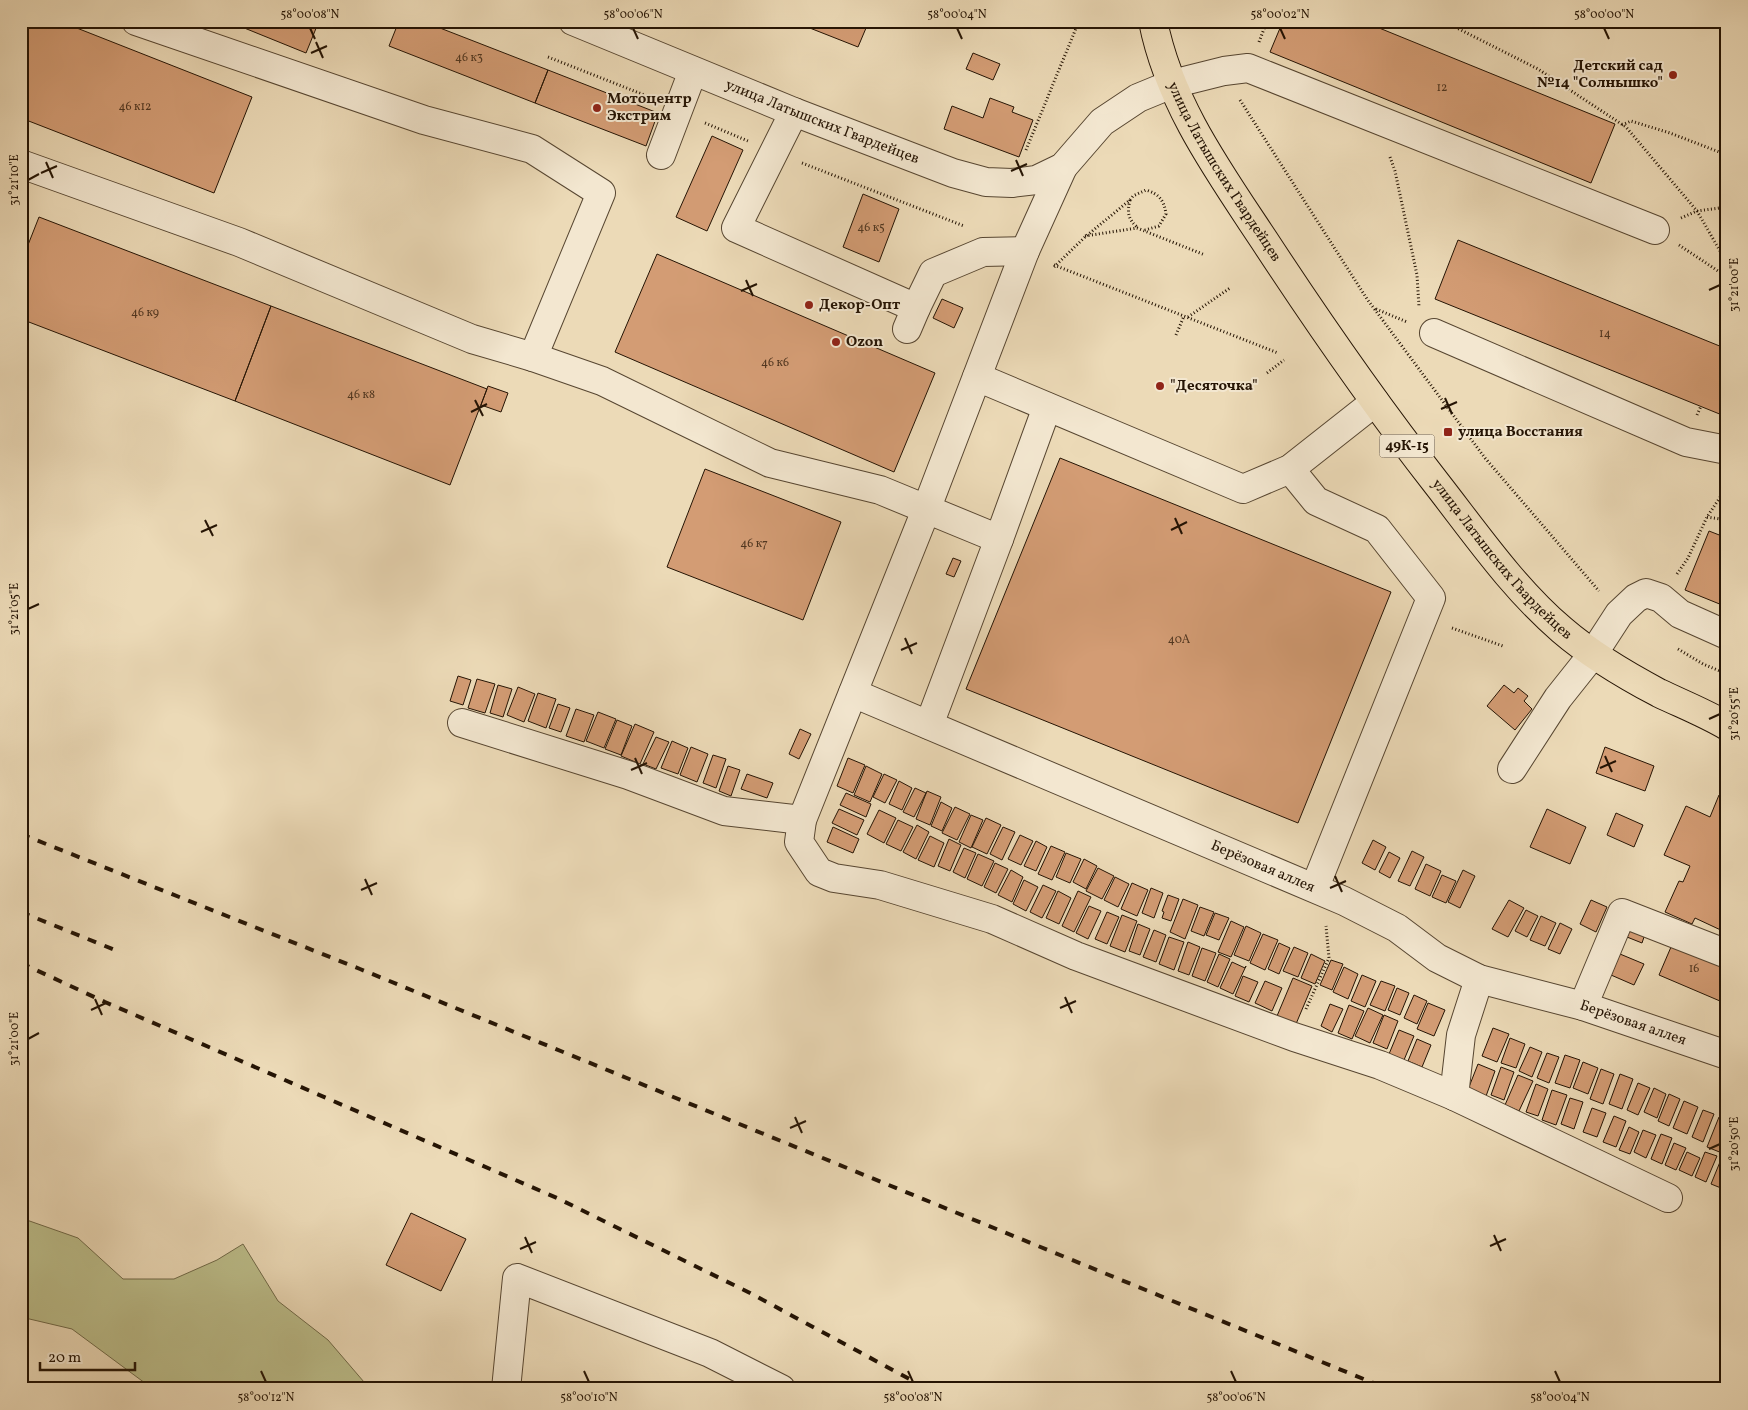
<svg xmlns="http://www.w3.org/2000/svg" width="1748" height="1410" font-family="Vollkorn,serif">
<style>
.green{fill:#bcbe8b;stroke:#706948}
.building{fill:#d39c74;stroke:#251404}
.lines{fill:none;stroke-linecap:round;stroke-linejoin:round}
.minor-casing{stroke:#574631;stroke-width:30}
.major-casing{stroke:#251404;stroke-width:30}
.path{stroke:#251404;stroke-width:3;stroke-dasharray:1 2.5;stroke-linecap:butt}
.minor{stroke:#f3e7d0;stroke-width:28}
.major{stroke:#ecdab7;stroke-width:28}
.rail{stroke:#251404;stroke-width:4;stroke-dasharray:9 9;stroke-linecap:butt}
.ticks{fill:none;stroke:#251404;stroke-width:2}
.poi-dot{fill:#8f2418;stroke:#f3e7d0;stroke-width:2}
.labels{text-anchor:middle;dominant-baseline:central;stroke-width:4;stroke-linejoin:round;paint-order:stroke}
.number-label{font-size:12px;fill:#503620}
.shield{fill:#f3e7d0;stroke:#635341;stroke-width:1}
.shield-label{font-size:14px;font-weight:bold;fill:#251404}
.poi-label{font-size:15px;font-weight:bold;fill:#251404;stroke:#f3e7d0;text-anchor:start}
.street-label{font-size:15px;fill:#251404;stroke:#f3e7d0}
.neatline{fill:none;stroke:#251404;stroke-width:2}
.ticks-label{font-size:12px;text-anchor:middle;fill:#251404}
</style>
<rect width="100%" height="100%" fill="#ecdab7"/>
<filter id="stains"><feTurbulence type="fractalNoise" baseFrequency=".004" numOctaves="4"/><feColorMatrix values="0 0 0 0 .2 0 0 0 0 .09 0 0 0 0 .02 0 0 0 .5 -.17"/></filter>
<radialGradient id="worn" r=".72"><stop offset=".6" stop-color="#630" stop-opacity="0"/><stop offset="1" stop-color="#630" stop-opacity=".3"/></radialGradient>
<path class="green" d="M 21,1218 L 78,1238 L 123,1279 L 174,1279 L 217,1260 L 243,1244 L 278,1301 L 328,1340 L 370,1389 L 153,1389 L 72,1329 L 21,1317 Z"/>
<path class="building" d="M 21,21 L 59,21 L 252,97 L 214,193 L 21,118 Z
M 227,21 L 319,21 L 306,53 Z
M 399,21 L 422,21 L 548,70 L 535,103 L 389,46 Z
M 792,21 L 869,21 L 858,47 Z
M 1283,21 L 1362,21 L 1615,124 L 1591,183 L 1270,52 Z
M 973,53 L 1000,64 L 993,80 L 966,69 Z
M 548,70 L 658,113 L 646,146 L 535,103 Z
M 990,98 L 1014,107 L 1012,112 L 1033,120 L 1019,157 L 944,129 L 952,106 L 983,118 Z
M 712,136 L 743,150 L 707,231 L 676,217 Z
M 863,194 L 899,209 L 879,262 L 843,247 Z
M 39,217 L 271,306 L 235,401 L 21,319 L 21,249 L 26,250 Z
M 1458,240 L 1727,349 L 1727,417 L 1435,299 Z
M 657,254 L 935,373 L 894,472 L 615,352 Z
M 942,299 L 963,308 L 954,328 L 933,318 Z
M 271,306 L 487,389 L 450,485 L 235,401 Z
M 488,386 L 508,393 L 501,412 L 481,405 Z
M 1060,458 L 1391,592 L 1298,823 L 966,689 Z
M 705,469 L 841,522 L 803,620 L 667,567 Z
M 1709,531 L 1727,538 L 1727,607 L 1685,590 Z
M 953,558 L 961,561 L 954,577 L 946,574 Z
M 458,676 L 471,680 L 463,705 L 450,701 Z
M 477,679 L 495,684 L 485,713 L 468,708 Z
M 498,685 L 512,689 L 503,717 L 490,713 Z
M 1504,685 L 1514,693 L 1518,688 L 1528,696 L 1524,701 L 1532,709 L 1515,730 L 1487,706 Z
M 518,687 L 535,694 L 524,722 L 507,715 Z
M 538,693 L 556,699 L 546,728 L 528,721 Z
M 558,704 L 570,708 L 561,732 L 549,728 Z
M 576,709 L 594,715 L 584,742 L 566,736 Z
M 598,712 L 616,719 L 604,748 L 586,741 Z
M 617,720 L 632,726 L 621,755 L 605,749 Z
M 635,724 L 654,732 L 640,764 L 621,756 Z
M 800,729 L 811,734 L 799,759 L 789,754 Z
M 656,737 L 669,742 L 656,769 L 643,764 Z
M 672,741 L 688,748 L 678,774 L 661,768 Z
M 691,747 L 708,754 L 697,782 L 680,775 Z
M 1605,747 L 1654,766 L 1645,791 L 1596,773 Z
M 713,755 L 726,759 L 716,788 L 703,783 Z
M 848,758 L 865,765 L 853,793 L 837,786 Z
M 728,766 L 740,770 L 731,796 L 719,791 Z
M 866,766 L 882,774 L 870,802 L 854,795 Z
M 747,774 L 773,783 L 767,798 L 741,789 Z
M 884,774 L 897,780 L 885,803 L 873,797 Z
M 899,781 L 912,788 L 902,810 L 889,804 Z
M 915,788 L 926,793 L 914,817 L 903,812 Z
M 927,791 L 941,797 L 930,825 L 916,819 Z
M 846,793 L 871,804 L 866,817 L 840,805 Z
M 1719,795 L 1727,799 L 1727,928 L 1725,932 L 1695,918 L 1692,924 L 1665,912 L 1679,881 L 1683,882 L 1690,866 L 1664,855 L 1686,806 L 1710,817 Z
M 941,802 L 952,808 L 942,831 L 931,826 Z
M 955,807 L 970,814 L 957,840 L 942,833 Z
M 839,809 L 864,820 L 857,835 L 832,823 Z
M 1547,809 L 1586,827 L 1570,864 L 1530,847 Z
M 879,810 L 896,818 L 884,843 L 867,834 Z
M 1616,813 L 1643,825 L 1634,847 L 1607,835 Z
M 971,815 L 983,820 L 971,848 L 959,842 Z
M 986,818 L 1001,825 L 987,854 L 972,847 Z
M 898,820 L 913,827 L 901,851 L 886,844 Z
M 917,825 L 929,832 L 916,859 L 903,852 Z
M 833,827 L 859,839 L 853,853 L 827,842 Z
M 1003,827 L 1015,832 L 1002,860 L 990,854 Z
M 1020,835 L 1033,841 L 1021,865 L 1008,859 Z
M 930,836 L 944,843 L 934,867 L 918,860 Z
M 949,839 L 961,845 L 950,871 L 938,866 Z
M 1373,840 L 1386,847 L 1375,870 L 1362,863 Z
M 1036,841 L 1047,847 L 1036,871 L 1024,866 Z
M 1051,846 L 1065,852 L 1052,880 L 1038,874 Z
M 964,848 L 976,853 L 965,878 L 953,872 Z
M 1412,851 L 1424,857 L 1410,886 L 1398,881 Z
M 1389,852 L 1400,858 L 1390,878 L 1379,872 Z
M 1066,853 L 1081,859 L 1070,883 L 1056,877 Z
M 978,854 L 994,861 L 982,886 L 967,879 Z
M 1084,859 L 1097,866 L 1086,889 L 1073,882 Z
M 995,863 L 1008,869 L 996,893 L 984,887 Z
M 1426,864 L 1441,871 L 1430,896 L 1415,889 Z
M 1098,868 L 1114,876 L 1102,899 L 1086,891 Z
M 1011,870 L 1023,877 L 1012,902 L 998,895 Z
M 1463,870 L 1475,876 L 1460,908 L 1448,902 Z
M 1442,875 L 1456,881 L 1446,903 L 1432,897 Z
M 1115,877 L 1129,884 L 1118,907 L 1104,900 Z
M 1024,880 L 1038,887 L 1026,911 L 1013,904 Z
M 1132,883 L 1148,890 L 1137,916 L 1121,909 Z
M 1043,885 L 1056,891 L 1042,918 L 1030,912 Z
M 1151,888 L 1163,893 L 1154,918 L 1142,913 Z
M 1058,891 L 1071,898 L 1059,924 L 1046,918 Z
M 1078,891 L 1091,897 L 1074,932 L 1062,926 Z
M 1168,895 L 1179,899 L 1171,921 L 1162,918 L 1164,912 L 1162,911 Z
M 1183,899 L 1198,905 L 1185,939 L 1170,932 Z
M 1509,900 L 1524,908 L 1508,937 L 1492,929 Z
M 1591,900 L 1607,907 L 1596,932 L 1580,924 Z
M 1089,906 L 1101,911 L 1088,939 L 1076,933 Z
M 1200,907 L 1214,912 L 1204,936 L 1191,931 Z
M 1526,910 L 1538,916 L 1527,937 L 1515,931 Z
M 1107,912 L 1119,917 L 1107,944 L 1095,939 Z
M 1215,913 L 1229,918 L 1219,940 L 1206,935 Z
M 1122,915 L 1137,921 L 1125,952 L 1110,946 Z
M 1541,916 L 1556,923 L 1545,946 L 1530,940 Z
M 1231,921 L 1244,927 L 1231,957 L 1218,952 Z
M 1560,923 L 1572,929 L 1560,954 L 1548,949 Z
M 1138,924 L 1150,929 L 1140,955 L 1129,951 Z
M 1632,925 L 1646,931 L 1642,943 L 1627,937 Z
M 1246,926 L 1261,933 L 1249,961 L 1234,955 Z
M 1154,930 L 1166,935 L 1156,962 L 1143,957 Z
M 1263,934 L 1278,940 L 1265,970 L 1250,963 Z
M 1169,937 L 1184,942 L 1174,970 L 1159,964 Z
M 1674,940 L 1727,963 L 1727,1004 L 1659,975 Z
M 1188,942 L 1200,947 L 1189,975 L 1178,971 Z
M 1279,943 L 1290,948 L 1279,974 L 1268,969 Z
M 1294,947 L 1308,953 L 1298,977 L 1283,971 Z
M 1202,948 L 1216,953 L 1205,981 L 1192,976 Z
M 1219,954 L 1230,959 L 1218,987 L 1207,982 Z
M 1311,954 L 1325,961 L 1315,984 L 1301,978 Z
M 1620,954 L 1644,964 L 1634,985 L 1611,975 Z
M 1331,960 L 1343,964 L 1332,990 L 1320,985 Z
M 1232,962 L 1245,968 L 1246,966 L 1233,994 L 1220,988 Z
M 1344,967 L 1358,974 L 1348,999 L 1333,992 Z
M 1362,975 L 1376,981 L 1365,1007 L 1351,1001 Z
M 1243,976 L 1258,982 L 1249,1002 L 1235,996 Z
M 1293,978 L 1312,986 L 1296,1024 L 1277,1016 Z
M 1265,981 L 1282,988 L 1272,1011 L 1255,1003 Z
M 1381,981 L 1395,986 L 1385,1011 L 1370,1005 Z
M 1397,988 L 1409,993 L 1400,1015 L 1388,1010 Z
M 1414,995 L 1427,1001 L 1417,1024 L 1404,1018 Z
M 1428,1003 L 1445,1010 L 1434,1036 L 1417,1029 Z
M 1330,1004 L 1343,1009 L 1332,1032 L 1321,1026 Z
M 1349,1005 L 1364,1011 L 1352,1039 L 1338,1033 Z
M 1368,1008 L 1383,1015 L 1370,1043 L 1355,1036 Z
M 1384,1015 L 1398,1021 L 1387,1049 L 1373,1043 Z
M 1493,1028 L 1509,1034 L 1497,1062 L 1482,1056 Z
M 1399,1030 L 1414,1036 L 1404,1060 L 1389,1054 Z
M 1510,1038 L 1525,1044 L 1516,1068 L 1501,1063 Z
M 1417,1039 L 1431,1045 L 1422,1067 L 1408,1061 Z
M 1530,1047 L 1542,1052 L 1532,1077 L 1519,1071 Z
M 1547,1053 L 1559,1057 L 1549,1083 L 1537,1078 Z
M 1565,1055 L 1580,1060 L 1570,1088 L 1555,1083 Z
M 1583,1062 L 1598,1068 L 1588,1094 L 1573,1088 Z
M 1478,1064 L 1495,1071 L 1485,1099 L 1467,1092 Z
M 1501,1067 L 1514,1072 L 1504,1100 L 1491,1095 Z
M 1601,1069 L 1614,1074 L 1603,1104 L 1590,1099 Z
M 1620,1074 L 1633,1079 L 1622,1109 L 1609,1104 Z
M 1518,1075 L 1533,1081 L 1519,1111 L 1505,1105 Z
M 1638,1083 L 1650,1088 L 1638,1115 L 1627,1110 Z
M 1536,1084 L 1548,1089 L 1538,1116 L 1526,1112 Z
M 1654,1088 L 1666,1094 L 1657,1118 L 1644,1112 Z
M 1552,1090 L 1567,1095 L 1556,1125 L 1542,1120 Z
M 1669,1094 L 1680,1099 L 1669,1126 L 1658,1121 Z
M 1570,1098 L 1583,1102 L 1574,1129 L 1561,1124 Z
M 1684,1101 L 1698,1107 L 1687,1134 L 1673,1128 Z
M 1592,1108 L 1606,1113 L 1597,1137 L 1583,1132 Z
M 1703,1110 L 1714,1114 L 1703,1142 L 1692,1137 Z
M 1614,1116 L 1626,1121 L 1616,1147 L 1603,1142 Z
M 1719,1117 L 1727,1121 L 1727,1142 L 1722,1153 L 1707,1147 Z
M 1629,1127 L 1639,1132 L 1630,1154 L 1619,1150 Z
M 1643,1130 L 1656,1135 L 1646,1158 L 1634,1152 Z
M 1661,1134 L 1672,1138 L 1662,1164 L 1651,1159 Z
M 1674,1143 L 1686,1148 L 1676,1170 L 1665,1165 Z
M 1687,1152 L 1700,1158 L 1692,1176 L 1679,1170 Z
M 1705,1152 L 1717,1156 L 1706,1182 L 1695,1177 Z
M 1722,1157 L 1727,1159 L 1726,1190 L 1711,1184 Z
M 411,1213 L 466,1239 L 441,1291 L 386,1265 Z"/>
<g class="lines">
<defs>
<g id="minor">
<path id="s1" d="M 573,21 L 794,112 L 953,173 L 986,182 L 1012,183 L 1036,180 L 1063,167 L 1102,122 L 1138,98 L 1172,84 L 1224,71 L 1248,68 L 1655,230"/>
<path d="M 794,112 L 736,228 L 916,308 L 907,329"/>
<path d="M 661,155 L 693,71"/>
<path d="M 21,164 L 239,242 L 472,339 L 533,357 L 601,193 L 532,149 L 424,120 L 136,21"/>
<path d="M 1063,167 L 1025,251 L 926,510 L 802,820 L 799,842 L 819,872 L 834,878 L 880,885 L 992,919 L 1076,956 L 1294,1037 L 1380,1065 L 1454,1096 L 1668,1198"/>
<path d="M 916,308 L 933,273 L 983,252 L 1025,251"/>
<path d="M 1434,333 L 1686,442 L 1727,450"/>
<path d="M 533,357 L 602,381 L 770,463 L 880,490 L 999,539"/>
<path d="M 977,377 L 1243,489 L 1290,469 L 1375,402"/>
<path d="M 1290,469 L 1316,501 L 1377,529 L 1431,598 L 1315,887"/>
<path id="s2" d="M 853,693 L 1344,901 L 1397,928 L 1437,958 L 1479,979 L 1583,1006 L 1727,1055"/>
<path d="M 462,723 L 628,775 L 724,811 L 802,820"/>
<path d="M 929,725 L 999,539 L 1047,407"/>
<path d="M 1512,769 L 1558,698 L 1593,654 L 1619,614 L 1636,598 L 1646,593 L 1661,598 L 1680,614 L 1727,635"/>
<path d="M 1583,1006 L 1622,913 L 1727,954"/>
<path d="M 1454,1096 L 1461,1035 L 1479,979"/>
<path d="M 506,1389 L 517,1278 L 710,1353 L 781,1389"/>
</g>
<g id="major">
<path id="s3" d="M 1153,21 C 1169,103 1219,172 1264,240 C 1319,324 1376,406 1437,484 C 1476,534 1513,588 1562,630 C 1591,655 1625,675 1659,693 C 1682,704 1705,713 1727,726"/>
</g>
</defs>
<use href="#minor" class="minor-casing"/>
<use href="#major" class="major-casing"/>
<path class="path" d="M 1447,21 L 1449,24 L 1538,69 L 1626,127 L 1697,211 L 1727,263
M 1259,42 L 1267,21
M 548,57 L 652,98
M 1240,100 L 1367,299 L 1485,458 L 1599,591
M 705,123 L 748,141
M 1622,125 L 1631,121 L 1670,133 L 1727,155
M 1026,150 L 1079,21
M 1390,157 L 1395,171 L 1417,275 L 1419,307
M 802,163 L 964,226
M 1130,200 C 1127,212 1128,219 1137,227
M 1681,218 L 1697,211 L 1727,207
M 1085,236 L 1137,228 L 1205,255
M 1679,245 L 1727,277
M 1054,265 L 1278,353
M 1054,267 L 1085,237 L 1130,200 L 1133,196 L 1146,190 C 1159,194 1164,200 1166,214 L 1159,226 L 1145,230
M 1376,309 L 1407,322
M 1188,317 L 1230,288
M 1176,335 L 1184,316
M 1267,373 L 1284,360
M 1697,415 L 1701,406
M 1707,517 L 1727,520
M 1677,574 L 1688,558 L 1707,517 L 1727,487
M 1452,628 L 1503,646
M 1678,649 L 1703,664 L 1727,674
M 1306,1009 L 1329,958 L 1326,926"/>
<use href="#minor" class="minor"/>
<use href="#major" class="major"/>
<path class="rail" d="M 21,834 L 360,969 L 1388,1389
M 21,912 L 115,950
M 21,963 L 105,1002 L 557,1198 L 750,1293 L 928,1389"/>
</g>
<path class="ticks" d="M 310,28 L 315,39M 633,28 L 638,39M 957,28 L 962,39M 1280,28 L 1285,39M 1604,28 L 1609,39M 316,42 L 323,58M 311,53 L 327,46M 1016,160 L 1023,176M 46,162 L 53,178M 1011,171 L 1027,164M 41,173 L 57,166M 28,180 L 39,174M 746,280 L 753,296M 1709,290 L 1720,285M 741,291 L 757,284M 1445,398 L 1452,414M 475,400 L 483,416M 1441,409 L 1457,402M 471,412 L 487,404M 1175,518 L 1182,534M 205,520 L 213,536M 1171,530 L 1187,522M 201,532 L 217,525M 28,609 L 39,604M 905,638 L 912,654M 901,650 L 917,643M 1709,719 L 1720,714M 1605,756 L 1612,772M 635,758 L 642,774M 1600,768 L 1616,761M 631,770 L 647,763M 1335,876 L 1342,892M 365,879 L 372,895M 1330,888 L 1346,881M 361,890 L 377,883M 1065,997 L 1072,1013M 95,999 L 102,1015M 1060,1008 L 1076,1001M 91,1010 L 106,1003M 28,1039 L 39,1033M 795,1117 L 802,1133M 790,1128 L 806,1121M 1709,1149 L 1720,1144M 1494,1235 L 1501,1251M 525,1237 L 532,1253M 1490,1246 L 1506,1239M 520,1249 L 536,1242M 261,1371 L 266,1382M 584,1371 L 589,1382M 908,1371 L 913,1382M 1231,1371 L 1236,1382M 1555,1371 L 1560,1382"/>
<g class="poi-dot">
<circle cx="1673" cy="75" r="5"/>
<circle cx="597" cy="108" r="5"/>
<circle cx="809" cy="305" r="5"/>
<circle cx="836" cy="342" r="5"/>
<circle cx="1160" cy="386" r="5"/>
<rect x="1443" y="427" width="10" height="10" rx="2.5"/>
</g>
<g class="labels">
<g class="number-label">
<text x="469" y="58">46 к3</text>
<text x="1442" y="88">12</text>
<text x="135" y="107">46 к12</text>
<text x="871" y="228">46 к5</text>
<text x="145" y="313">46 к9</text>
<text x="1605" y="334">14</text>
<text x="775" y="363">46 к6</text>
<text x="361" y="395">46 к8</text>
<text x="754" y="544">46 к7</text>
<text x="1179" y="640">40А</text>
<text x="1694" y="969">16</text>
</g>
<rect class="shield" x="1379.5" y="434.5" width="55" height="23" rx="4"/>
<g class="shield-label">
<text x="1407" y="446">49К-15</text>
</g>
<g class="poi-label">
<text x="1663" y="66" text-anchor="end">Детский сад<tspan x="1663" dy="17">№14 "Солнышко"</tspan></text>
<text x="607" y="99">Мотоцентр<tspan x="607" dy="17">Экстрим</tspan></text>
<text x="819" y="305">Декор-Опт</text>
<text x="846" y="342">Ozon</text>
<text x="1170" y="386">"Десяточка"</text>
<text x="1458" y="432">улица Восстания</text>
</g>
<g class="street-label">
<text stroke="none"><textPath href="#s1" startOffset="269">улица Латышских Гвардейцев</textPath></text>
<text stroke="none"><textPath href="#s3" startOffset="168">улица Латышских Гвардейцев</textPath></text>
<text stroke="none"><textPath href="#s3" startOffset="646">улица Латышских Гвардейцев</textPath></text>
<text stroke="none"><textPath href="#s2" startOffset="445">Берёзовая аллея</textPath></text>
<text stroke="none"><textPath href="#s2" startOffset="850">Берёзовая аллея</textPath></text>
</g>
</g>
<rect width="1748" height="1410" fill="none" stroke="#ecdab7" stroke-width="55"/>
<path d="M40 1362v8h95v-8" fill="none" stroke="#251404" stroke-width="2.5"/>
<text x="48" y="1362" font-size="15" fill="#251404" stroke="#f3e7d0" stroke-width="4" paint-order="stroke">20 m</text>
<rect x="28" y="28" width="1692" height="1354" class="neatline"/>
<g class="ticks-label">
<text x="310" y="18">58°00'08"N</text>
<text x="633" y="18">58°00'06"N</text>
<text x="957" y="18">58°00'04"N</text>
<text x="1280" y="18">58°00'02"N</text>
<text x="1604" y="18">58°00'00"N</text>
<text transform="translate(14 180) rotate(-90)" y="4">31°21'10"E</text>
<text transform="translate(1734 285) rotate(-90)" y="4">31°21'00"E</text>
<text transform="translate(14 609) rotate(-90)" y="4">31°21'05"E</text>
<text transform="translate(1734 714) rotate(-90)" y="4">31°20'55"E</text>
<text transform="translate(14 1039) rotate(-90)" y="4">31°21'00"E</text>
<text transform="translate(1734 1144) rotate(-90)" y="4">31°20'50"E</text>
<text x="266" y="1401">58°00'12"N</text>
<text x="589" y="1401">58°00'10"N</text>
<text x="913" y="1401">58°00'08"N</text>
<text x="1236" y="1401">58°00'06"N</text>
<text x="1560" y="1401">58°00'04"N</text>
</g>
<rect width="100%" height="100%" filter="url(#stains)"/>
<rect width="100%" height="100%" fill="url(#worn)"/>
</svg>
